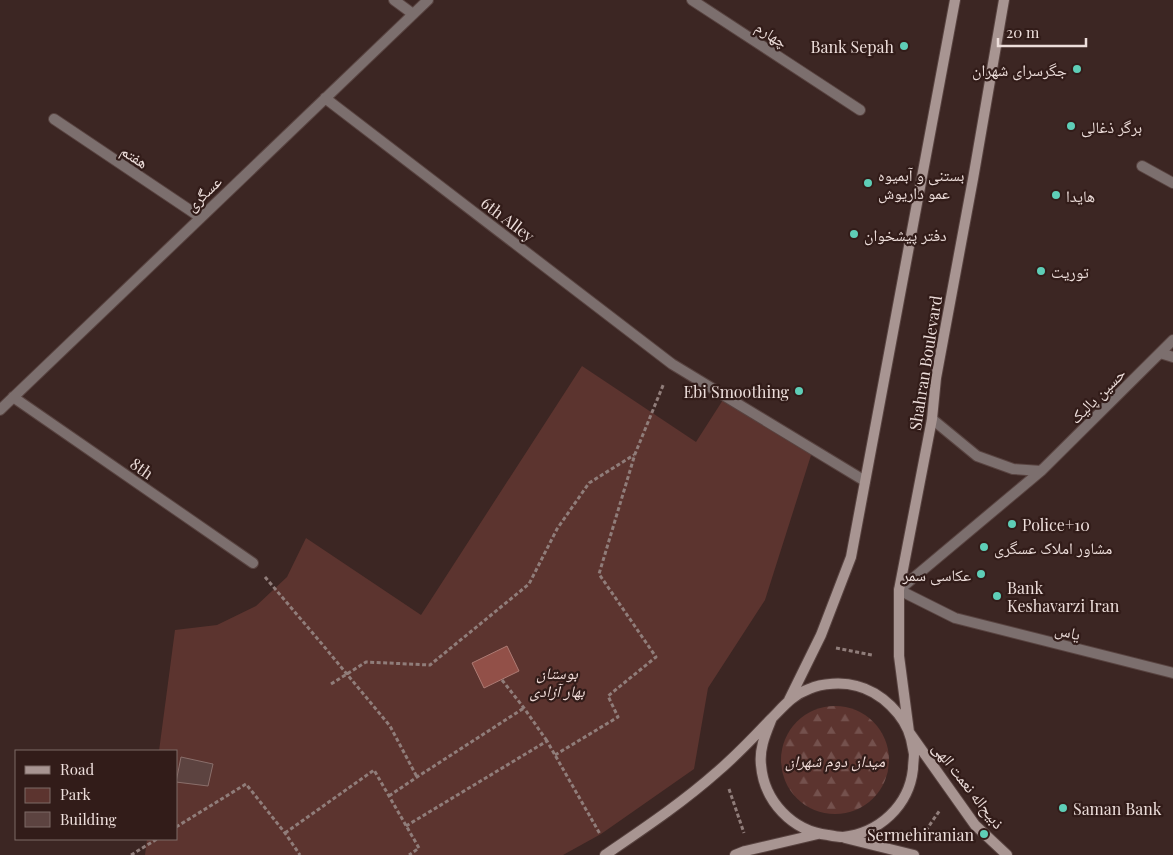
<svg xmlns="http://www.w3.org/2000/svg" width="1173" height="855" font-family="'Playfair Display','Noto Naskh Arabic',serif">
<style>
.forest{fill:url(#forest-firs)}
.park{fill:#5c342f}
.water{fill:#925048;stroke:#ad7b74}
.building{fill:#5c4340;stroke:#8a6f6b}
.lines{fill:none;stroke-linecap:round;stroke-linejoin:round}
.street-casing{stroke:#584340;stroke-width:12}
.secondary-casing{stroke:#584340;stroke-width:12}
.path{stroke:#907d7a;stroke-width:3;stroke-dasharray:4 2.5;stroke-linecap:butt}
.street{stroke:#7c6f6e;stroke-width:10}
.secondary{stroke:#a89592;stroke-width:10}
.poi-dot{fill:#5eceb7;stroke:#321c19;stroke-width:2}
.labels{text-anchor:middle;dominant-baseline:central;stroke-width:4.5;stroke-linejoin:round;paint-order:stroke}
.street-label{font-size:16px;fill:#eddedb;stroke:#321c19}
.poi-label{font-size:16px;fill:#eddedb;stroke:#321c19;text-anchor:start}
.park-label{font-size:16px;font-style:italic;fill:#f1dcd9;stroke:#321c19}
</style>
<defs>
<pattern id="forest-firs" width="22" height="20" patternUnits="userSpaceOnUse" patternTransform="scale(1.25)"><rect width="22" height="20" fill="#5c342f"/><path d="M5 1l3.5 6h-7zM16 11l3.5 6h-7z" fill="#74514d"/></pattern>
</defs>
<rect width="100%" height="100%" fill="#3c2623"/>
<path class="forest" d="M781 760a54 54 0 1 1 108 0a54 54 0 1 1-108 0Z"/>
<path class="park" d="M 582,366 L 696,442 L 728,392 L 813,449 L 765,600 L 708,688 L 694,769 L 601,834 L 563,855 L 145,855 L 147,839 L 176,839 L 176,751 L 159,751 L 175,630 L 217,625 L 256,606 L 287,577 L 306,538 L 421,615 Z"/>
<path class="water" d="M 507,646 L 519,671 L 484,688 L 472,663 Z"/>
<path class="building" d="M 181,757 L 213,764 L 208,786 L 176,782 Z"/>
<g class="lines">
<defs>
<path id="street" d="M 394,0 L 413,14
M 692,0 L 860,110
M 325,98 L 672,364 L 865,481
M 54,119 L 200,217
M 1142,166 L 1173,183
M 1173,340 L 1041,471 L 899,590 L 955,618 L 1173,673
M 1160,353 L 1173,357
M 13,397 L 253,563
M 0,410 L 428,0
M 932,419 L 977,456 L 1013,469 L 1041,471"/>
<path id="secondary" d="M 1004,0 L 973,179 L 936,378 L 932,419 L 899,590 L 899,656 L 909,732 L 975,825 L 1007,855
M 789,700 L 821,635 L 851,557 L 955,0
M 845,838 L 914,855
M 605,855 C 643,829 682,803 717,772 C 736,756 754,737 771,719 C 783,707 792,695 809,689 C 822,683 843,682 857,686 C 881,692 905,715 911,739 C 912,744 913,749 914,754 C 914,759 913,764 913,769 C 909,806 879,833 843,837 C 838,837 833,836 828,835 C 792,831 764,801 761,765 C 759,748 766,733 772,718
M 735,855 L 745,851 L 818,834"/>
</defs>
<use href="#street" class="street-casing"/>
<use href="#secondary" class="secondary-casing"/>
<path class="path" d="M 265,577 L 322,644 L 390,726 L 417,777
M 836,648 L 872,655
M 502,680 L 524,708 L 547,741
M 331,684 L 366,662 L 430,665 L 529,584 L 557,529 L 589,483 L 634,455
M 555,755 L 618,717 L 608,696 L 656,657 L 599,574 L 635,454 L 664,383
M 729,789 L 744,833
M 389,796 L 417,777 L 524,708
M 406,826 L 547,741 L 600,834
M 176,827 L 246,784 L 285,833 L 300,855
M 285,833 L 374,770 L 419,848 L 409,855
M 922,836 L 940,810
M 131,855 L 157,839"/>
<use href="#street" class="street"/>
<use href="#secondary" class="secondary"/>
</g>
<g class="poi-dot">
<circle cx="904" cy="46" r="5"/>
<circle cx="1077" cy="69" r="5"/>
<circle cx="1071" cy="126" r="5"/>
<circle cx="868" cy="183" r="5"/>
<circle cx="1056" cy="195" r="5"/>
<circle cx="854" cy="234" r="5"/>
<circle cx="1041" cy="271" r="5"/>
<circle cx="799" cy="391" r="5"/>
<circle cx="1012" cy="524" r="5"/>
<circle cx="984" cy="547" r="5"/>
<circle cx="981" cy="574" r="5"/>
<circle cx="997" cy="596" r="5"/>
<circle cx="1063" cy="808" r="5"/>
<circle cx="984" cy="834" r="5"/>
</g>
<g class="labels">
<g class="street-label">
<text transform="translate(772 34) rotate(33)">چهارم</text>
<text transform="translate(135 156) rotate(34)">هفتم</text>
<text transform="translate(203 193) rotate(-44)">عسگری</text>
<text transform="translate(508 219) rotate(37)">6th Alley</text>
<text transform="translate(925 363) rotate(-81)">Shahran Boulevard</text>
<text transform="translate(1097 395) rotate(-45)">حسین پالیک</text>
<text transform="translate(142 468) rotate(35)">8th</text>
<text transform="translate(1068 631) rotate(14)">یاس</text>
<text transform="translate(969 785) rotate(52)">ذبیح‌اله نعمت الهی</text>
</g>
<g class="poi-label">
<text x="894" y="46" text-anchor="end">Bank Sepah</text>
<text x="1067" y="69" text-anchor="end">جگرسرای شهران</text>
<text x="1081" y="126">برگر ذغالی</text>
<text x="878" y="174">بستنی و آبمیوه<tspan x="878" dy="18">عمو داریوش</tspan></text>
<text x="1066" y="195">هایدا</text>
<text x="864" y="234">دفتر پیشخوان</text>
<text x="1051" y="271">توریت</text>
<text x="789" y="391" text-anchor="end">Ebi Smoothing</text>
<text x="1022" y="524">Police+10</text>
<text x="994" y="547">مشاور املاک عسگری</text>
<text x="971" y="574" text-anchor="end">عکاسی سمر</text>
<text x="1007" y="587">Bank<tspan x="1007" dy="18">Keshavarzi Iran</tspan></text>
<text x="1073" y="808">Saman Bank</text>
<text x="974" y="834" text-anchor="end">Sermehiranian</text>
</g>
<g class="park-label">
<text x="557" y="672">بوستان<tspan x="557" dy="18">بهار آزادی</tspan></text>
<text x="835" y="760">میدان دوم شهران</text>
</g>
</g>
<rect x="15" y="750" width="162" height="90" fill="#321c19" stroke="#7d6a67"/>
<rect x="25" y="766" width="25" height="8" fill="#a89592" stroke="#7d6a67"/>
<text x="60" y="775" font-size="15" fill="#eddedb">Road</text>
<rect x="25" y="788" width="25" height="15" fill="#5c342f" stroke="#7d6a67"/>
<text x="60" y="800" font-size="15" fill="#eddedb">Park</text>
<rect x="25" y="812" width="25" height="15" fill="#5c4340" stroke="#7d6a67"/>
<text x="60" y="825" font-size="15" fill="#eddedb">Building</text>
<path d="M998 38v8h88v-8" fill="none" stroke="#eddedb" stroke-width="2.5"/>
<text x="1006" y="38" font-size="15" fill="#eddedb" stroke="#321c19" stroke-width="4" paint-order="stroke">20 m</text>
</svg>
